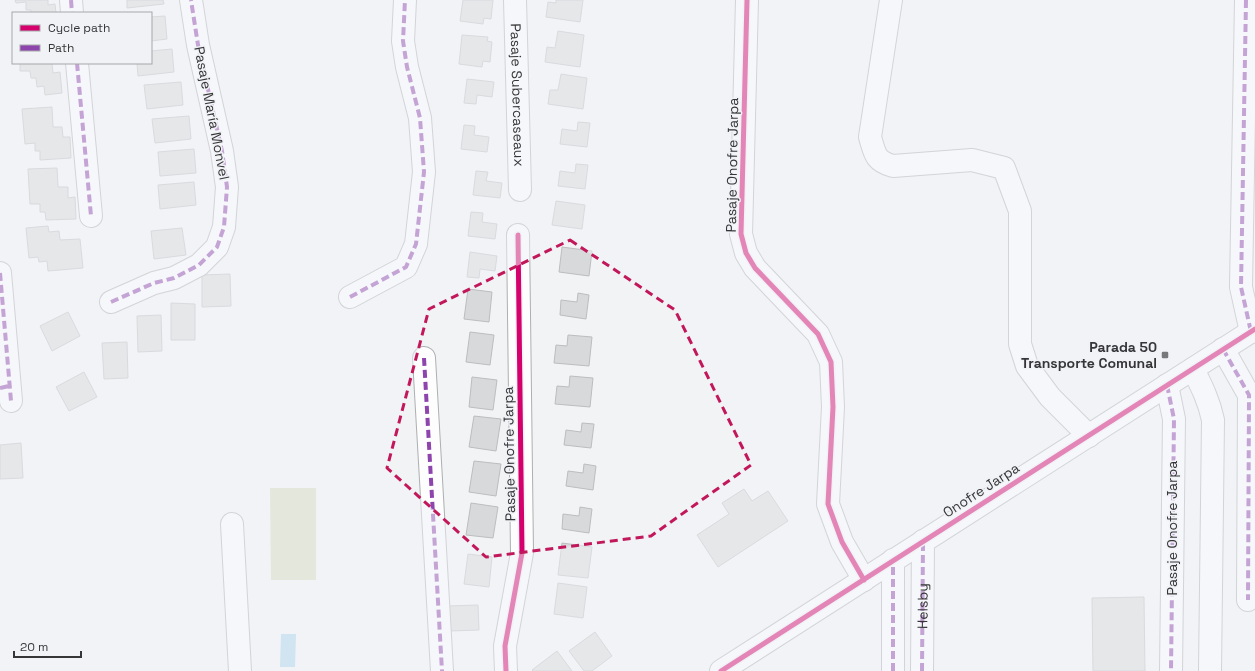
<svg xmlns="http://www.w3.org/2000/svg" width="1255" height="671" font-family="'Space Grotesk',sans-serif">
<style>
.green{fill:#d5d9bc}
.water{fill:#abd2ea}
.building{fill:#d7d9da;stroke:#bcbdbf}
.lines{fill:none;stroke-linecap:round;stroke-linejoin:round}
.minor-casing{stroke:#aeafb1;stroke-width:24}
.minor{stroke:#fdfdfe;stroke-width:22}
.quiet{stroke:#8e44ad;stroke-width:4;stroke-dasharray:8 4;stroke-linecap:butt}
.cycleway-casing{stroke:#f0f2f6;stroke-width:8}
.cycleway{stroke:#d6006c;stroke-width:5}
.marked{fill:none;stroke:#c2185b;stroke-width:3;stroke-dasharray:8 5;stroke-linejoin:round}
.poi-dot{fill:#77787a;stroke:#f0f2f6;stroke-width:1.5}
.labels{text-anchor:middle;dominant-baseline:central;stroke-width:3;stroke-linejoin:round;paint-order:stroke}
.street-label{font-size:14px;fill:#363638;stroke:#f0f2f6}
.poi-label{font-size:14px;font-weight:bold;fill:#363638;stroke:#f0f2f6;text-anchor:end}
</style>
<rect width="100%" height="100%" fill="#f1f3f5"/>
<path class="green" d="M 270,488 L 316,488 L 316,580 L 271,580 Z"/>
<path class="water" d="M 281,634 L 296,634 L 295,667 L 280,667 Z"/>
<path class="building" d="M 15,0 L 48,0 L 48,5 L 55,4 L 56,13 L 31,13 L 31,10 L 26,10 L 26,2 L 16,3 Z
M 127,0 L 163,0 L 164,4 L 127,8 Z
M 463,0 L 493,0 L 491,19 L 484,18 L 483,24 L 460,21 Z
M 556,0 L 583,0 L 580,22 L 546,17 L 548,2 L 556,3 Z
M 165,16 L 167,39 L 151,41 L 151,17 Z
M 558,31 L 584,35 L 580,67 L 545,62 L 547,47 L 555,48 Z
M 462,35 L 488,37 L 487,41 L 492,42 L 490,62 L 483,61 L 482,67 L 459,64 Z
M 172,49 L 174,72 L 138,76 L 137,63 L 151,63 L 151,51 Z
M 20,63 L 52,63 L 53,73 L 60,72 L 62,93 L 45,95 L 44,86 L 37,87 L 36,78 L 31,78 L 30,71 L 20,71 Z
M 561,74 L 587,78 L 583,109 L 548,104 L 550,90 L 558,90 Z
M 467,79 L 494,82 L 492,97 L 477,95 L 476,104 L 464,103 Z
M 181,82 L 183,105 L 147,109 L 144,85 Z
M 52,107 L 53,127 L 62,127 L 63,137 L 70,137 L 71,158 L 40,160 L 40,151 L 35,151 L 35,143 L 25,144 L 22,109 Z
M 189,116 L 191,139 L 155,143 L 152,119 Z
M 578,122 L 590,123 L 587,147 L 560,144 L 562,129 L 577,131 Z
M 464,125 L 475,126 L 474,135 L 489,137 L 487,152 L 461,149 Z
M 194,149 L 196,173 L 160,176 L 158,152 Z
M 576,164 L 588,165 L 585,189 L 558,186 L 560,171 L 575,173 Z
M 57,168 L 58,187 L 68,187 L 68,198 L 75,197 L 76,219 L 46,220 L 45,212 L 40,212 L 40,204 L 30,204 L 28,169 Z
M 476,171 L 488,172 L 486,181 L 502,183 L 500,198 L 473,195 Z
M 194,182 L 196,205 L 160,209 L 158,185 Z
M 556,201 L 585,205 L 582,229 L 552,225 Z
M 471,212 L 483,213 L 482,222 L 497,224 L 495,239 L 468,236 Z
M 48,226 L 49,232 L 59,231 L 60,240 L 80,239 L 83,268 L 48,271 L 47,261 L 39,262 L 38,257 L 29,258 L 26,228 Z
M 182,228 L 186,255 L 154,259 L 151,231 Z
M 562,247 L 592,251 L 589,276 L 559,272 Z
M 470,252 L 497,256 L 495,271 L 480,269 L 479,278 L 467,277 Z
M 230,274 L 231,306 L 202,307 L 202,275 Z
M 468,289 L 492,292 L 489,322 L 464,319 Z
M 578,293 L 589,295 L 586,319 L 560,315 L 561,300 L 577,302 Z
M 171,303 L 195,304 L 195,340 L 171,340 Z
M 68,312 L 80,336 L 52,351 L 40,326 Z
M 161,315 L 162,351 L 138,352 L 137,316 Z
M 470,332 L 494,335 L 490,365 L 466,362 Z
M 568,335 L 592,337 L 589,366 L 554,363 L 556,345 L 567,346 Z
M 127,342 L 128,378 L 104,379 L 102,343 Z
M 84,372 L 97,397 L 69,411 L 56,387 Z
M 570,376 L 593,378 L 590,407 L 555,404 L 557,386 L 569,387 Z
M 472,377 L 497,380 L 493,410 L 469,407 Z
M 474,416 L 501,419 L 496,451 L 469,447 Z
M 582,423 L 594,424 L 591,448 L 564,445 L 566,430 L 581,432 Z
M 21,443 L 23,478 L 0,479 L 0,445 Z
M 474,461 L 501,464 L 496,496 L 469,492 Z
M 584,464 L 596,466 L 593,490 L 566,486 L 568,471 L 583,473 Z
M 744,489 L 752,501 L 768,491 L 788,521 L 718,567 L 697,535 L 729,514 L 722,503 Z
M 471,503 L 498,507 L 493,538 L 466,535 Z
M 580,507 L 592,509 L 589,533 L 562,529 L 563,514 L 579,516 Z
M 562,543 L 592,547 L 588,578 L 558,575 Z
M 468,554 L 492,557 L 489,587 L 464,584 Z
M 558,583 L 587,587 L 583,618 L 554,614 Z
M 1144,597 L 1145,671 L 1093,671 L 1092,598 Z
M 478,605 L 479,630 L 449,631 L 448,606 Z
M 595,632 L 612,656 L 592,671 L 584,671 L 569,651 Z
M 557,651 L 572,671 L 533,671 L 532,670 Z"/>
<g class="lines">
<defs>
<g id="minor">
<path d="M 71,0 L 72,13"/>
<path id="s1" d="M 515,0 L 520,190"/>
<path d="M 747,0 L 741,234 L 746,253 L 755,268 L 818,334 L 831,362 L 833,407 L 828,504 L 842,542 L 864,580"/>
<path d="M 891,0 L 870,137 C 875,154 875,161 893,166 L 972,160 L 1004,168 L 1020,211 L 1020,344 L 1027,366 L 1050,397 L 1089,436"/>
<path d="M 1246,0 L 1241,287 L 1251,332"/>
<path d="M 77,63 L 91,216"/>
<path d="M 0,273 L 11,401"/>
<path d="M 350,297 L 406,267 L 416,244 L 424,172 L 420,118 L 407,67 L 403,41 L 405,0"/>
<path d="M 111,302 L 154,283 L 174,278 L 199,265 L 217,247 L 224,227 L 227,187 L 222,151 L 198,45 L 191,0"/>
<path d="M 1223,349 L 1249,395 L 1248,600"/>
<path d="M 424,358 L 442,671"/>
<path d="M 1193,369 C 1202,387 1209,401 1213,420 L 1210,671"/>
<path d="M 1167,385 L 1174,419 L 1171,671"/>
<path d="M 232,524 L 240,671"/>
<path d="M 506,671 L 505,646 L 522,553 L 518,235"/>
<path d="M 721,671 L 1255,329"/>
<path d="M 893,671 L 893,560"/>
<path id="s2" d="M 922,671 L 923,541"/>
</g>
</defs>
<use href="#minor" class="minor-casing"/>
<use href="#minor" class="minor"/>
<path class="quiet" d="M 71,0 L 72,13
M 1246,0 L 1241,287 L 1251,332
M 77,63 L 91,216
M 0,273 L 11,401
M 350,297 L 406,267 L 416,244 L 424,172 L 420,118 L 407,67 L 403,41 L 405,0
M 111,302 L 154,283 L 174,278 L 199,265 L 217,247 L 224,227 L 227,187 L 222,151 L 198,45 L 191,0
M 1223,349 L 1249,395 L 1248,600
M 424,358 L 442,671
M 1167,385 L 1174,419 L 1171,671
M 0,388 L 9,386
M 893,671 L 893,560
M 922,671 L 923,541"/>
<defs>
<path id="cycleway" d="M 747,0 L 741,234 L 746,253 L 755,268 L 818,334 L 831,362 L 833,407 L 828,504 L 842,542 L 864,580
M 506,671 L 505,646 L 522,553 L 518,235
M 721,671 L 1255,329"/>
</defs>
<use href="#cycleway" class="cycleway-casing"/>
<use href="#cycleway" class="cycleway"/>
</g>
<path d="M0 0H1255V671H0ZM 570,240 L 675,310 L 751,465 L 651,536 L 486,557 L 387,468 L 429,309 Z" fill="#f1f3f5" fill-opacity=".55" fill-rule="evenodd"/>
<path class="marked" d="M 570,240 L 675,310 L 751,465 L 651,536 L 486,557 L 387,468 L 429,309 Z"/>
<rect class="poi-dot" x="1161" y="351" width="8" height="8" rx="2"/>
<g class="labels">
<g class="street-label">
<text stroke="none"><textPath href="#s1" startOffset="95">Pasaje Subercaseaux</textPath></text>
<text transform="translate(212 113) rotate(79)">Pasaje María Monvel</text>
<text transform="translate(732 165) rotate(-89)">Pasaje Onofre Jarpa</text>
<text transform="translate(509 454) rotate(-91)">Pasaje Onofre Jarpa</text>
<text transform="translate(981 490) rotate(-33)">Onofre Jarpa</text>
<text transform="translate(1172 528) rotate(-90)">Pasaje Onofre Jarpa</text>
<text stroke="none"><textPath href="#s2" startOffset="65">Helsby</textPath></text>
</g>
<g class="poi-label">
<text x="1157" y="347">Parada 50<tspan x="1157" dy="16">Transporte Comunal</tspan></text>
</g>
</g>
<rect x="12" y="12" width="140" height="52" fill="#f0f2f6" stroke="#a6a7aa"/>
<rect x="20" y="25" width="20" height="6" fill="#d6006c" stroke="#a6a7aa"/>
<text x="48" y="32" font-size="12" fill="#363638">Cycle path</text>
<rect x="20" y="45" width="20" height="6" fill="#8e44ad" stroke="#a6a7aa"/>
<text x="48" y="52" font-size="12" fill="#363638">Path</text>
<path d="M14 651v6h67v-6" fill="none" stroke="#363638" stroke-width="2"/>
<text x="20" y="651" font-size="12" fill="#363638" stroke="#f0f2f6" stroke-width="3" paint-order="stroke">20 m</text>
</svg>
